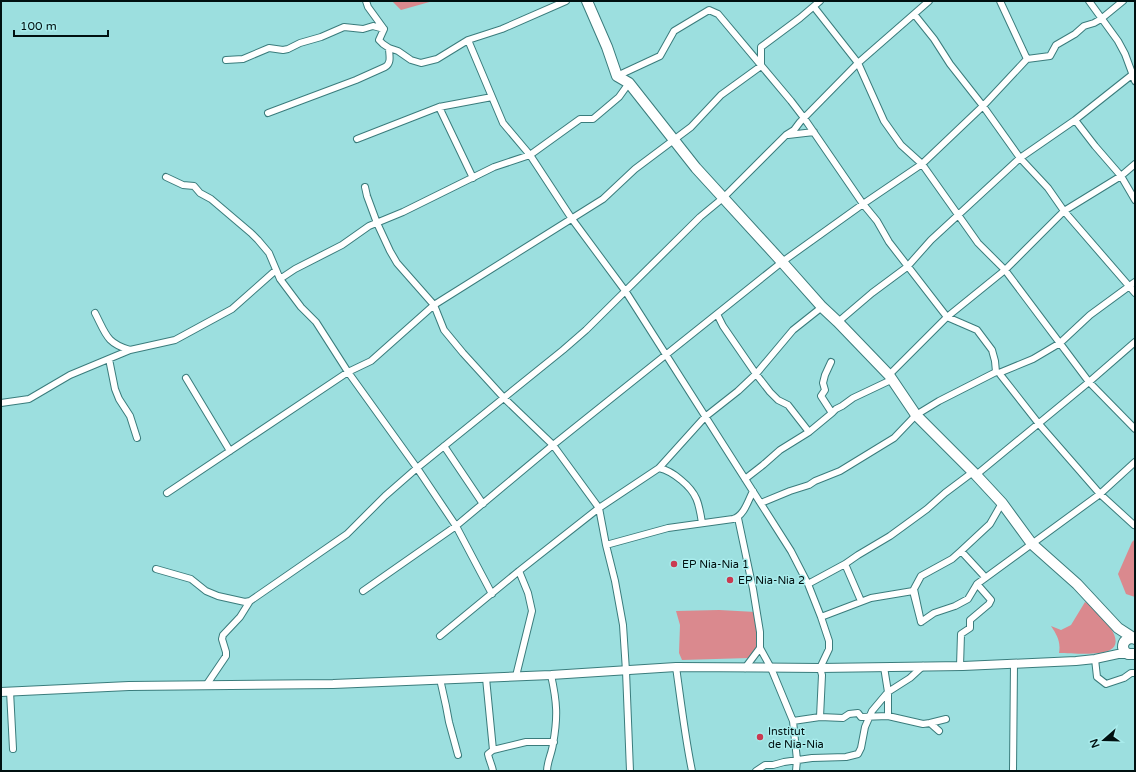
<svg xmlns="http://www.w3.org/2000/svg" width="1136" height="772" font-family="'Varela Round',sans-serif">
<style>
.green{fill:#da898e}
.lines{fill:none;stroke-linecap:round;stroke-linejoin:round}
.minor-casing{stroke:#3a7c7c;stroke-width:8}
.major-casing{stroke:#3a7c7c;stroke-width:10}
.highway-casing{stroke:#3a7c7c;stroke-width:12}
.minor{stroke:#fff;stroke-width:6}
.major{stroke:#fff;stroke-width:8}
.highway{stroke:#fff;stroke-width:10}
.poi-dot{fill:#ca3a51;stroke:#a9ecec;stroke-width:1.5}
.labels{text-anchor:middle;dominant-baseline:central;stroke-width:3;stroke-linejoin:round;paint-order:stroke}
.poi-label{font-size:11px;fill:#001010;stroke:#a9ecec;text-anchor:start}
</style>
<rect width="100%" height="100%" fill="#9cdfdf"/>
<path class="green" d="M 392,1 L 433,1 L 401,10 Z
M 1135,539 L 1135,597 L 1126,594 L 1118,574 L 1132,542 Z
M 1085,602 C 1095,608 1129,640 1110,650 C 1099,656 1072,653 1059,653 C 1061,642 1057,635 1051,626 L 1061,630 L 1071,625 Z
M 719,610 L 756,612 L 758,647 L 749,658 L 682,660 L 679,653 L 680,625 L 676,611 Z"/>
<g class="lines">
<defs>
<path id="minor" d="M 366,1 L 368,7 L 384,29 L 379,40 L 383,44 L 389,48 L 398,51 L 411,60 L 421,63 L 437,59 L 468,40 L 502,29 L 566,1
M 1000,1 L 1027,59
M 1089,1 L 1118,41 L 1125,54 L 1135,81
M 814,7 L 858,63 L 884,121 L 901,145 L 922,164 L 978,243 L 1005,270 L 1089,382 L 1135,429
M 914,14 L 934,39 L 950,64 L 983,106 L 1020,158 L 1048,188 L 1064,211 L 1135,293
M 468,40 L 503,123 L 530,155 L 572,219 L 626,292 L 791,551 L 808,584 L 821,617 L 829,641 L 829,649 L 820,668 L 822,675 L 820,717
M 226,60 L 243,59 L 269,48 L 283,50 L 288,49 L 300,43 L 321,37 L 344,27 L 363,29 L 373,26 L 384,29
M 617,76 L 660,56 L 674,31 L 709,10 L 718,14 L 791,101 L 804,118 L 863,204 L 877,221 L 889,242 L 947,317 L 977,330 L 992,350 L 995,361 L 996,372 L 999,373 L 1039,424 L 1100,494 L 1134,525
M 439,107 L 473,178
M 268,113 L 356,80 L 385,67 C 392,63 389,55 389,48
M 1075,120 L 1095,146 L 1121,176 L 1135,200
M 788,135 L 814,132
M 357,139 L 439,107 L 492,97
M 166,177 L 183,185 L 194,186 L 200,193 L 211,199 L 251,233 L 258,240 L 269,253 L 280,279 L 301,307 L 316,322 L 348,372 L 417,468 L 456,526 L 492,594
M 365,187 L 367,196 L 377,223 L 390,251 L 397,263 L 434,305 L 444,330 L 463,353 L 504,398 L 553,445 L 599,508 L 606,545 L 615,581 L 623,625 L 626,671 L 630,771
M 280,279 L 295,269 L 342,245 L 369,226 L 403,212 L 494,167 L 530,155 L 580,119 L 593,119 L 619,97 L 629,83
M 95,313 C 106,334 106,343 130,350
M 717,314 L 723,326 L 756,374 L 770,392 L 778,400 L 788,405 L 809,432
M 838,322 L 872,293 L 907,267 L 931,240 L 1020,158 L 1075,120 L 1133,74
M 109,359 L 115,389 L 119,399 L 130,416 L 137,438
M 831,362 L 825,375 L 823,383 L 825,390 L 821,396 L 832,413
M 999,373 L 1033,359 L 1060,343 L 1090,315 L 1135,282
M 889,375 L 947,317 L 1005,270 L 1064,211 L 1121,176 L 1135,164
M 186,378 L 230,451
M 1,403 L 29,399 L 70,375 L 130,350 L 175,340 L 232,309 L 276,270
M 444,446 L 483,504
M 659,468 C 668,470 674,474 681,480 C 697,493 699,503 702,523
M 976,475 L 1089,382 L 1135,342
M 745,479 L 763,465 L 780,450 L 809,432 L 832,413 L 836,409 L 842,406 L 853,398 L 891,380
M 167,493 L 348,372 L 371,361 L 434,305 L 603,199 L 635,169 L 691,127 L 721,95 L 761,66 L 761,47 L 800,18 L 820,1
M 761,503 L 790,491 L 809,485 L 815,481 L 840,471 L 894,438 L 916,415 L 939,401 L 996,372
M 738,518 L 753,589 L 760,632 L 760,648 L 771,668 L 793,721 L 797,760 L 796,771
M 606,545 L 668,528 L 733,519 C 744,516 748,501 753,491
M 961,551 L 985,577
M 845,564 L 861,601
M 156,569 L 191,579 L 206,591 L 218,596 L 245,602 L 250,601 L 347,534 L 385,496 L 417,468 L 563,350 L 586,330 L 700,217 L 723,198 L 786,135 L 794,130 L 800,122 L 858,63 L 929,1
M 808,584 L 845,564 L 858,555 L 890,536 L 927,509 L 945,493 L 973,472
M 363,591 L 456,526 L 553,445 L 782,262 L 863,204 L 922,164 L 983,106 L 1027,59 L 1050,56 L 1056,45 L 1075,34 L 1084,26 L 1094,23 L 1101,19 L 1123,1
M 821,617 L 871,598 L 913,591 L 921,622 L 914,589 L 921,576 L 952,559 L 961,551 L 990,524 L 1002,503
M 921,622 L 934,613 L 955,606 L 968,599 L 977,584 L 1100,494 L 1135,462
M 440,636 L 519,571 L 599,508 L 659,468 L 705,417 L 738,391 L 756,374 L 793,330 L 822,307
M 1095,659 L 1097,677 L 1106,684 L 1124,678 L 1131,673 L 1135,673
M 960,666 L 961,634 L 970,628 L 970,620 L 989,604 L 991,600 L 977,584
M 676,667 C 681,702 685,737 692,771
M 745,668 L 760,648
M 516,676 L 532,611 L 528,593 L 519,571
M 486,678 L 493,750 L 488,754 C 489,760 492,765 493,771
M 440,679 L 446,706 L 449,722 L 458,755
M 207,684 L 226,656 L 226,652 L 222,639 L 223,635 L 240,617 L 250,601
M 10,691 L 13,749
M 888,716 L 923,724 L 930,723 L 939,731
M 793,721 L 820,717 L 843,718 L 849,714 L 858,713 L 861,717 L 888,716 L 888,692 L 884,667
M 930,723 L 946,719
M 493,750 L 526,742 L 554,742
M 547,771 C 547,762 552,753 553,744 C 558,717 557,702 551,675
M 756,771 L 765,765 L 773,765 L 784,762 L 812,758 L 846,757 L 858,754 L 861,748 L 865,727 L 872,711 L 888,692 L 910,678 L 923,666
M 1013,771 L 1014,664"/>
<path id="major" d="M 1,692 L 129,686 L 333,684 L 551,675 L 676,667 L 820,668 L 963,666 L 1076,661 L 1095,659 L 1118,654 L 1128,654"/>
<path id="highway" d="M 587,1 L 607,47 L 617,76 L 629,83 L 696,168 L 782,262 L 822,307 L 838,322 L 889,375 L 916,415 L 976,475 L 1002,503 L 1032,544 L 1077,584 L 1118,628 L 1135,639
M 1133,638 C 1127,638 1123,641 1123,647 L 1124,651 L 1128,654 L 1135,654"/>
</defs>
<use href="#minor" class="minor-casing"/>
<use href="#major" class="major-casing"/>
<use href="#highway" class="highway-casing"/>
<use href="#minor" class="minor"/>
<use href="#major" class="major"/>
<use href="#highway" class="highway"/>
</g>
<g class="poi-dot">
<circle cx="674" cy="564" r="4"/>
<circle cx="730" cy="580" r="4"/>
<circle cx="760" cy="737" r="4"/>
</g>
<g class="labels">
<g class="poi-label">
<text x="682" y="564">EP Nia-Nia 1</text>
<text x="738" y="580">EP Nia-Nia 2</text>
<text x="768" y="731">Institut<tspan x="768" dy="13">de Nia-Nia</tspan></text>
</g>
</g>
<rect width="1136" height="772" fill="none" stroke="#001010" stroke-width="4"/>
<g transform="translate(1104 740) rotate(250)" stroke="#a9ecec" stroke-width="3" paint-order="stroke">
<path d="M0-3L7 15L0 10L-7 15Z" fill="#001010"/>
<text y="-6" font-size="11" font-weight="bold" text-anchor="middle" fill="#001010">N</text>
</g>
<path d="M14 30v6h94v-6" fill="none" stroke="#001010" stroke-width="2"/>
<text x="20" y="30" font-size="12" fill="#001010" stroke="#a9ecec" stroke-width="3" paint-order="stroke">100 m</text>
</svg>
